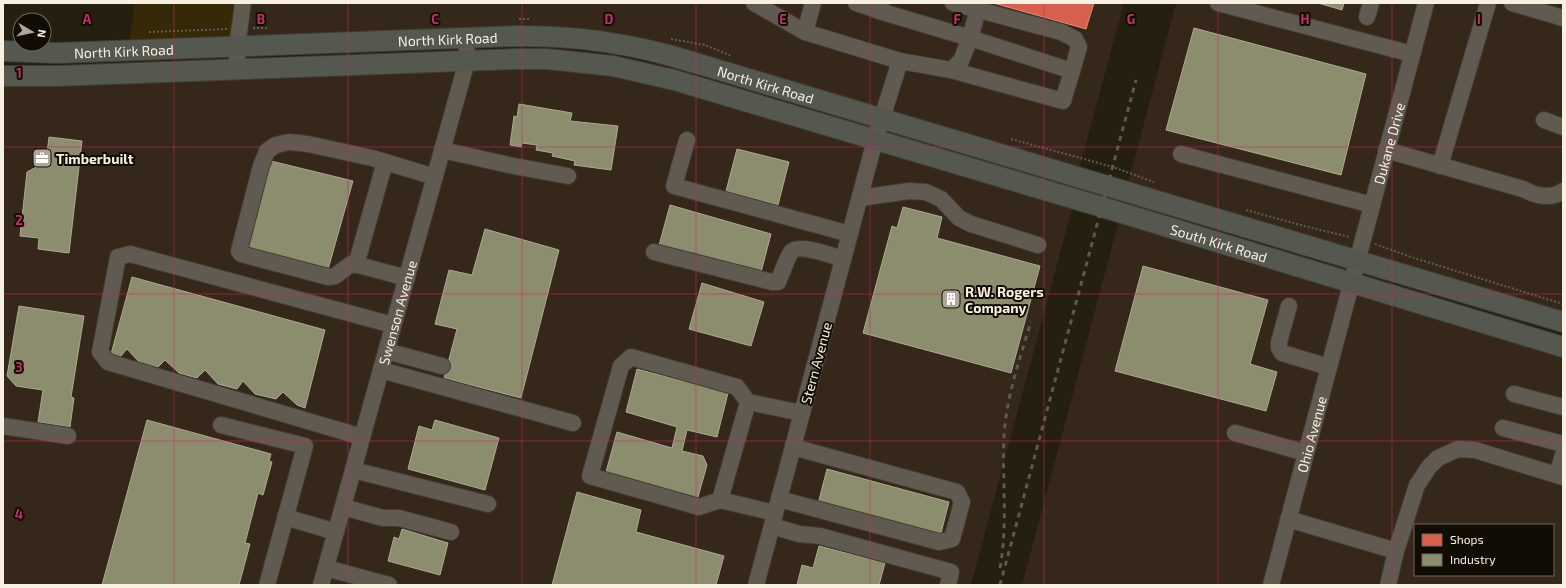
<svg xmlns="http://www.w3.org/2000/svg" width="1566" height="588" font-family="'Exo 2',sans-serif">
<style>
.built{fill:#362907}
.industrial{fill:#35271a;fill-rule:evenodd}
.shops{fill:#d6604d;stroke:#e08b79}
.industry{fill:#8c8c6e;stroke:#acaa90}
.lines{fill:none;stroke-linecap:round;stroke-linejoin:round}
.minor-casing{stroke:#413c31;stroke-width:18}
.major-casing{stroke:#413c31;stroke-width:22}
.path{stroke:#615c51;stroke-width:2;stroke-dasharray:2 2;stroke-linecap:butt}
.minor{stroke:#605a50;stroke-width:16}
.major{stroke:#54584f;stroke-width:20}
.rail{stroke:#5e594e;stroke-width:3;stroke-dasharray:5 5;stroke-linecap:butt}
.grid{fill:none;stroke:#c72e68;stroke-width:1;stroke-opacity:0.55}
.labels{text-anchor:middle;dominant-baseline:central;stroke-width:4;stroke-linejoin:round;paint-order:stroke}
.street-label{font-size:14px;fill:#f8f0e0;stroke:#120d04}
.poi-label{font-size:14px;font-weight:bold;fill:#f8f0e0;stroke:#120d04;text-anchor:start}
.grid-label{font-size:13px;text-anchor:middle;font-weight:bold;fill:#c72e68;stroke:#120d04;stroke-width:4;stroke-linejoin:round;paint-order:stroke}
</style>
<rect width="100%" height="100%" fill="#251f10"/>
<path class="built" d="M 135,3 L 236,3 L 230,42 L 129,45 Z"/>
<path class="industrial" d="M 250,3 L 1124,3 L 1079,170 L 667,48 L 244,39 Z
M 1176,3 L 1563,3 L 1563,313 L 1128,183 Z
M 458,68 L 314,585 L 3,585 L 3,83 Z
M 470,68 L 602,71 L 671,87 L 1073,205 L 971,585 L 327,585 Z
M 1119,220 L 1563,352 L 1563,585 L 1022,585 ZM 1415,525 L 1553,525 L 1553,575 L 1415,575 Z"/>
<path class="shops" d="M 993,3 L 1094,3 L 1086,29 Z"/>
<path class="industry" d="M 1318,3 L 1344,3 L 1342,10 Z
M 1194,28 L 1366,74 L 1341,175 L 1166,130 Z
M 519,104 L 572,113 L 570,121 L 618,126 L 611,170 L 574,165 L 575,161 L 552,156 L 553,153 L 536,150 L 537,145 L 522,143 L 521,147 L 510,145 L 514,116 L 517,117 Z
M 49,137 L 82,141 L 69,253 L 38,249 L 39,238 L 20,236 L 27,172 L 46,162 Z
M 737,149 L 789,162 L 778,205 L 726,191 Z
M 271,161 L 353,181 L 327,273 L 246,251 Z
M 670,205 L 771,234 L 760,276 L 658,249 Z
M 903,207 L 942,217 L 937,238 L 1040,266 L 1011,373 L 863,333 L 892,226 L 897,228 Z
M 485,229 L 559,250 L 521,398 L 444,378 L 457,329 L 435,324 L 449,270 L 472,275 Z
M 1143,266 L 1268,300 L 1250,364 L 1277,372 L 1266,411 L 1115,371 Z
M 132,277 L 325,330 L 305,408 L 297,405 L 283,392 L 276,399 L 255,394 L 243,381 L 237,389 L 218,384 L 205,370 L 197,378 L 179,373 L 165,360 L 158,367 L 140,363 L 127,349 L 120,357 L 111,354 Z
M 702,283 L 764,302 L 751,346 L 689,329 Z
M 19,306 L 84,316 L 71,397 L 74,398 L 70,427 L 38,422 L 43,390 L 16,386 L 7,376 Z
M 637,369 L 728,393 L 717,437 L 687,430 L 682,451 L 703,456 L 707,465 L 696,504 L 604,479 L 617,432 L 672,448 L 677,427 L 626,412 Z
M 147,420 L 271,454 L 269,461 L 272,462 L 263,495 L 258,493 L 245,543 L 250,544 L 239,585 L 102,585 Z
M 435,420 L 499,438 L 485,490 L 408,469 L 419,426 L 432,430 Z
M 827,469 L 949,502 L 940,537 L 818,504 Z
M 577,492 L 641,510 L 636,532 L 724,556 L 716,585 L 552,585 Z
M 402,529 L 448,543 L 440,575 L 388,561 L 394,537 L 399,539 Z
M 819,546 L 885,563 L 879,585 L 797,585 L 802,565 L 813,568 Z"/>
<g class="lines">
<defs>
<g id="minor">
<path d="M 754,3 L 805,32 L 900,61 L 875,140 L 756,585"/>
<path d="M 856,3 L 871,8 L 879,11 L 881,3"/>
<path d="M 1218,3 L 1412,54"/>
<path d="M 1512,3 L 1563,18"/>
<path d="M 879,11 L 970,38 L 978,10"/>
<path d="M 1367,17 L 1371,3"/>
<path d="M 805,32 L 813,3"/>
<path d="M 900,61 L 951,70 L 961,61 L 970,38 L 1072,71 L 1079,47 L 1075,39 L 1061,32 L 953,3"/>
<path d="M 237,69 L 237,47 L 243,3"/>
<path d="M 951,70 L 1063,101 L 1072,71"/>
<path d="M 1544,120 L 1563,127"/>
<path d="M 687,140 L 674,186 L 850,234"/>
<path d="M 442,150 L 509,165 L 568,176"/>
<path d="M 1386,150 L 1523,189 C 1536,196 1550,200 1563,191"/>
<path d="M 1181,154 L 1372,205"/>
<path d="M 1440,166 L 1488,3"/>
<path d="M 860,198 L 909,191 L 926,192 L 941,199 L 959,218 L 971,224 L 1038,245"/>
<path d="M 654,252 L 772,282 L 778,282 C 781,275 788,256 791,252 C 799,243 833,256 843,259"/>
<path d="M 356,265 L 385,162"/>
<path d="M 407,278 L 358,265 L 351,264 L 335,276 L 328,277 L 241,254 L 239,251 L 240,247 L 261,166 L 267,151 L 276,145 L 289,142 L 308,144 L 372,158 L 435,177"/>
<path d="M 1289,306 L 1279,342 L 1279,348 L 1282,353 L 1329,367"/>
<path d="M 386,351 L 442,366"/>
<path d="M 381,370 L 573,423"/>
<path d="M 1514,394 L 1563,407"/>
<path d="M 221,425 L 305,446 L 267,585"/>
<path d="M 3,426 L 68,436"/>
<path d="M 1503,428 L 1563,444"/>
<path d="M 1235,433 L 1306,453"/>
<path d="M 362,437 L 108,362 L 100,352 L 118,257 L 130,254 L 393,325"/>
<path d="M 353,470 L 488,504"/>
<path d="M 1557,475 L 1563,455"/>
<path d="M 779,499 L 939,542 L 952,539 L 962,502 L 957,492 L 793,447"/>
<path d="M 720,500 L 699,507 L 590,476 L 621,366 L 631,357 L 737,387 L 748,402"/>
<path d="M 343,507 L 383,518 L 399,518 L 451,532"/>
<path d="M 775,513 L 720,500 L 748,402 L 802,413"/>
<path d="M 285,517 L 336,532"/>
<path d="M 1288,519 L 1396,551"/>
<path d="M 772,526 L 799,534 L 820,536 L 951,572 L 948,585"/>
<path d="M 326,568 L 389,585"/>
<path id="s1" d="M 321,585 L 467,61 L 466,38"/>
<path id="s2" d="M 1271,585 L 1426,3"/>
<path d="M 1388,585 L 1396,551 L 1417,485 L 1429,467 L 1438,458 L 1458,449 L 1475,450 L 1563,477"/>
</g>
<g id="major">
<path id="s3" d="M 3,51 L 58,53 L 517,36 C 551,36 584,38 617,44 C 649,49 679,58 709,67 L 1563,322"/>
<path id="s4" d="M 3,76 L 57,76 L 516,59 L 547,59 L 613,66 L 674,80 L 1102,207 L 1563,347"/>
</g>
</defs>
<use href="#minor" class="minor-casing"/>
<use href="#major" class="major-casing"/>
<path class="path" d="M 519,19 L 529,19
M 253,28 L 267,28
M 149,32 L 227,29
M 671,39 L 705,45 L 732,56
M 1011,139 L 1113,167 L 1154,182
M 1246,210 L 1308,227 L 1350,237
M 1375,244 L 1411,257 L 1563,304"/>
<use href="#minor" class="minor"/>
<use href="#major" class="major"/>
<path class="rail" d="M 1000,568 C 1008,525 1002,480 1004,437 C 1006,397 1020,359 1031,321
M 1000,585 L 1136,80"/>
</g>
<path class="grid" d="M 174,3 L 174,585M 348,3 L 348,585M 522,3 L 522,585M 696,3 L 696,585M 870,3 L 870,585M 1044,3 L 1044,585M 1218,3 L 1218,585M 1392,3 L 1392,585M 3,147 L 1563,147M 3,294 L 1563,294M 3,441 L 1563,441"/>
<defs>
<symbol id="office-square" viewBox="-11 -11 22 22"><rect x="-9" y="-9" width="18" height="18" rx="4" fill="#aea797" stroke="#120d04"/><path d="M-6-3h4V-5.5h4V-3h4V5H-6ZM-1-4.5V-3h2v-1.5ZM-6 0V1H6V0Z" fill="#fff"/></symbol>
<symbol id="building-square" viewBox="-11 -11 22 22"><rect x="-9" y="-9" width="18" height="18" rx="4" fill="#aea797" stroke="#120d04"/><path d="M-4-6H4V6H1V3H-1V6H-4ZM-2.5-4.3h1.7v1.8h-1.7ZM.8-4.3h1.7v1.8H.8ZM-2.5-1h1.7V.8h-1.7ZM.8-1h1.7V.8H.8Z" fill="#fff"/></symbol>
</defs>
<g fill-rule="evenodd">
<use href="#office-square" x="31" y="147" width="22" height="22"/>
<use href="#building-square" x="940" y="288" width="22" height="22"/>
</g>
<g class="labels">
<g class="street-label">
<text stroke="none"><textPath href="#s3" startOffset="445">North Kirk Road</textPath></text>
<text stroke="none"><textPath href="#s3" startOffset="121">North Kirk Road</textPath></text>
<text stroke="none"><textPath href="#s3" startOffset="769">North Kirk Road</textPath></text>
<text stroke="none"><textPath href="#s2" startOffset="457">Dukane Drive</textPath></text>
<text stroke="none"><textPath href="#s4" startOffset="1242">South Kirk Road</textPath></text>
<text stroke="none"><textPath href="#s1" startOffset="283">Swenson Avenue</textPath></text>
<text transform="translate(816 363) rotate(-75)">Stern Avenue</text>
<text stroke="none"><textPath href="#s2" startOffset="156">Ohio Avenue</textPath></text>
</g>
<g class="poi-label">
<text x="56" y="158">Timberbuilt</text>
<text x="965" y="291">R.W. Rogers<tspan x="965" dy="16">Company</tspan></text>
</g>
</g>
<g class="grid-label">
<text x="87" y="24">A</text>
<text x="261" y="24">B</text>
<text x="435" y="24">C</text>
<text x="609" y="24">D</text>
<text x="783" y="24">E</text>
<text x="957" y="24">F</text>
<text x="1131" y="24">G</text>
<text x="1305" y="24">H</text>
<text x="1479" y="24">I</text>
<text x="19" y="78">1</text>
<text x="19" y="225">2</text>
<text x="19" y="372">3</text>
<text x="19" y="519">4</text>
</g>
<rect width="1566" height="588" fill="none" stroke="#f8f0e0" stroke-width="8"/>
<rect x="1414" y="524" width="140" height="52" fill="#120d04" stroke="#6e685c"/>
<rect x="1422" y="534" width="20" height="12" fill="#d6604d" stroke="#6e685c"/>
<text x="1450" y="544" font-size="12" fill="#f8f0e0">Shops</text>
<rect x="1422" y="554" width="20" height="12" fill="#8c8c6e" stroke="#6e685c"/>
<text x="1450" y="564" font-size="12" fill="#f8f0e0">Industry</text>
<g transform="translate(32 32) rotate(99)"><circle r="19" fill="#120d04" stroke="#6e685c"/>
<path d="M0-3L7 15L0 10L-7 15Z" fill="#aea797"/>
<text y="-6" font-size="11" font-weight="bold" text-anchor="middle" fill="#f8f0e0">N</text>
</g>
</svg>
